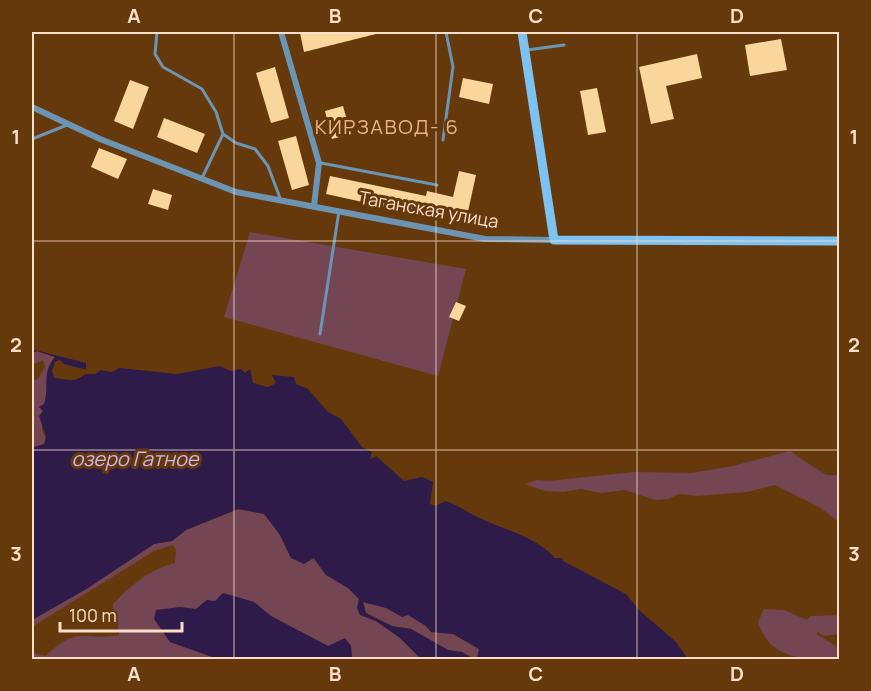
<svg xmlns="http://www.w3.org/2000/svg" width="871" height="691" font-family="Manrope,sans-serif">
<style>
.green{fill:#744553}
.water{fill:#2e1b49}
.building{fill:#f8d69c}
.lines{fill:none;stroke-linecap:round;stroke-linejoin:round}
.lane{stroke:#6c95b4;stroke-width:3}
.street{stroke:#6c95b4;stroke-width:6}
.secondary{stroke:#7ec2f2;stroke-width:9}
.grid{fill:none;stroke:#fadec8;stroke-width:1.5;stroke-opacity:0.55}
.labels{text-anchor:middle;dominant-baseline:central;stroke-width:6;stroke-linejoin:round;paint-order:stroke}
.street-label{font-size:18px;fill:#fadec8;stroke:#65390b}
.neighbourhood-label{font-size:20px;letter-spacing:1.5px;fill:#e8b388;stroke:#65390b}
.water-label{font-size:20px;font-style:italic;fill:#cbb5f4;stroke:#65390b}
.neatline{fill:none;stroke:#fadec8;stroke-width:2}
.grid-label{font-size:20px;text-anchor:middle;font-weight:bold;fill:#fadec8}
</style>
<rect width="100%" height="100%" fill="#65390b"/>
<path class="green" d="M 250,232 L 466,269 L 438,376 L 224,317 Z
M 37,351 L 55,357 C 43,371 51,387 44,405 L 39,407 L 43,411 L 42,430 L 46,439 L 44,444 L 33,448 L 32,453 L 32,379 L 37,380 L 45,367 L 43,360 L 32,365 L 32,353 Z
M 790,451 L 826,475 L 839,475 L 839,522 L 819,507 L 775,485 L 747,492 L 698,496 L 679,494 L 668,499 L 655,500 L 625,490 L 601,493 L 581,489 L 564,492 L 545,491 L 525,484 L 537,480 L 548,481 L 634,472 L 692,473 L 733,466 Z
M 238,509 L 264,513 L 280,535 L 291,558 L 313,558 L 326,575 L 348,588 L 359,599 L 360,615 L 376,621 L 400,638 L 421,659 L 352,659 L 351,646 L 328,646 L 271,616 L 254,602 L 223,593 L 215,602 L 207,600 L 196,609 L 180,607 L 170,642 L 218,659 L 32,660 L 32,652 L 45,656 C 81,624 79,642 119,635 C 120,623 112,617 113,604 C 130,586 150,569 175,563 L 176,550 L 173,545 L 154,551 L 32,627 L 32,620 L 88,588 L 154,544 L 172,541 L 186,530 Z
M 363,602 C 385,608 416,612 431,632 L 453,634 L 479,649 L 477,659 L 462,652 L 448,650 L 411,629 L 392,626 L 366,613 Z
M 764,609 L 784,610 L 807,620 L 811,616 L 839,615 L 839,634 L 824,636 L 816,631 L 818,635 L 839,648 L 839,659 C 804,659 770,661 758,622 Z"/>
<path class="water" d="M 35,350 L 86,363 L 86,369 L 83,369 L 64,364 L 60,360 L 55,362 L 52,371 L 54,378 C 68,379 73,384 85,374 L 96,374 L 100,370 L 112,372 L 119,368 L 177,374 L 220,366 L 231,371 L 241,369 L 245,373 L 250,369 L 253,383 L 268,387 L 276,383 L 272,375 L 294,377 L 296,384 L 308,389 L 328,412 L 341,419 L 362,447 L 372,452 L 370,459 L 376,456 L 404,481 L 422,477 L 433,482 L 430,504 L 436,506 L 445,501 C 459,505 471,515 484,520 C 508,531 536,537 555,558 L 562,558 L 563,561 L 626,594 L 639,610 L 676,642 L 688,659 L 477,659 L 479,649 L 453,634 L 431,632 L 426,626 L 408,615 L 402,617 L 386,608 L 363,602 L 366,613 L 392,626 L 411,629 L 448,650 L 462,652 L 473,659 L 421,659 L 400,638 L 376,621 L 360,615 L 357,608 L 359,599 L 348,588 L 326,575 L 314,558 L 304,564 L 291,558 L 280,535 L 264,514 L 238,509 L 186,530 L 172,541 L 154,544 L 88,588 L 32,620 L 32,453 L 34,447 L 44,444 L 46,437 L 39,416 L 43,411 L 39,407 L 44,404 C 50,387 41,373 55,357 L 37,351 L 32,353 Z
M 223,593 L 254,602 L 271,616 L 328,646 L 345,638 L 351,646 L 352,659 L 218,659 L 170,642 L 154,619 L 156,610 L 180,607 L 196,609 L 207,600 L 215,601 Z"/>
<path class="building" d="M 306,32 L 376,32 L 376,34 L 304,52 L 300,33 Z
M 781,39 L 787,70 L 750,76 L 745,45 Z
M 697,54 L 702,78 L 666,86 L 674,119 L 651,124 L 639,67 Z
M 275,67 L 289,118 L 271,123 L 256,73 Z
M 463,78 L 493,84 L 489,104 L 459,97 Z
M 130,80 L 149,87 L 133,129 L 114,121 Z
M 597,88 L 606,132 L 588,135 L 580,91 Z
M 343,106 L 351,134 L 332,139 L 325,111 Z
M 164,118 L 205,134 L 197,153 L 157,137 Z
M 296,136 L 309,185 L 292,190 L 278,141 Z
M 99,148 L 127,159 L 118,179 L 91,167 Z
M 459,171 L 476,175 L 467,216 L 415,204 L 413,213 L 326,194 L 330,176 L 426,196 L 427,191 L 453,197 Z
M 153,189 L 172,195 L 168,210 L 148,204 Z
M 456,302 L 466,306 L 459,321 L 449,317 Z"/>
<g class="lines">
<path class="lane" d="M 157,32 L 155,54 L 163,67 L 202,89 L 216,112 L 223,134 L 236,143 L 255,149 L 268,166 L 280,198
M 527,50 L 564,45
M 32,139 L 67,125
M 443,140 L 453,67 L 446,32
M 321,163 L 437,185
M 202,178 L 223,134
M 320,334 L 339,211"/>
<path class="street" d="M 281,32 L 319,163 L 314,206
M 32,107 L 100,139 L 236,192 L 485,239 L 554,240"/>
<path class="secondary" d="M 522,32 L 554,240 L 840,241"/>
</g>
<path class="grid" d="M 234,32 L 234,660M 436,32 L 436,660M 637,32 L 637,660M 32,241 L 840,241M 32,450 L 840,450"/>
<g class="labels">
<g class="street-label">
<text transform="translate(429 209) rotate(10)">Таганская улица</text>
</g>
<g class="neighbourhood-label">
<text x="387" y="126">КИРЗАВОД- 6</text>
</g>
<g class="water-label">
<text x="135" y="458">озеро Гатное</text>
</g>
</g>
<rect width="871" height="691" fill="none" stroke="#65390b" stroke-width="66"/>
<path d="M60 622v9h122v-9" fill="none" stroke="#fadec8" stroke-width="3"/>
<text x="69" y="622" font-size="18" fill="#fadec8" stroke="#65390b" stroke-width="4.5" paint-order="stroke">100 m</text>
<rect x="33" y="33" width="805" height="625" class="neatline"/>
<g class="grid-label">
<text x="134" y="23">A</text>
<text x="335" y="23">B</text>
<text x="536" y="23">C</text>
<text x="737" y="23">D</text>
<text x="16" y="144">1</text>
<text x="854" y="144">1</text>
<text x="16" y="352">2</text>
<text x="854" y="352">2</text>
<text x="16" y="561">3</text>
<text x="854" y="561">3</text>
<text x="134" y="681">A</text>
<text x="335" y="681">B</text>
<text x="536" y="681">C</text>
<text x="737" y="681">D</text>
</g>
</svg>
